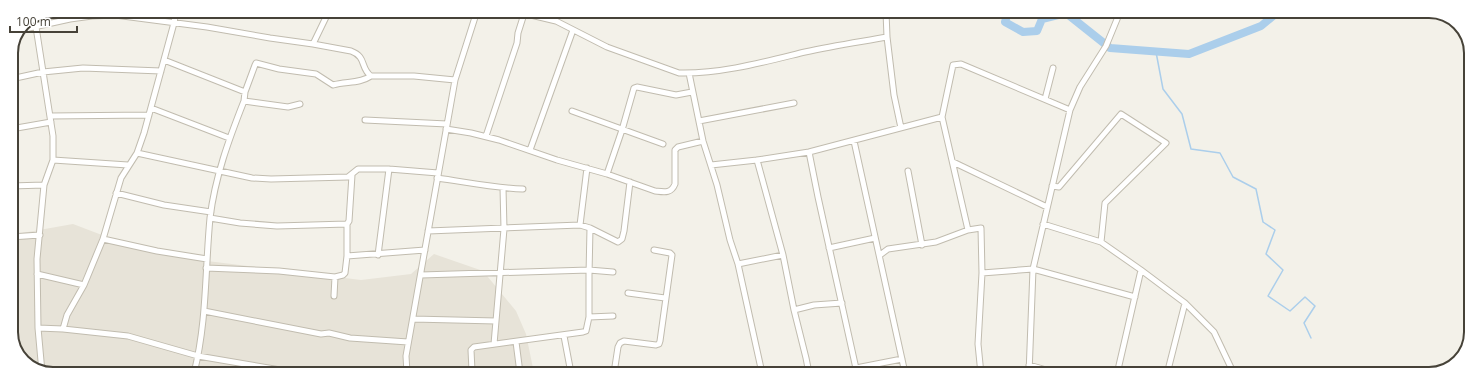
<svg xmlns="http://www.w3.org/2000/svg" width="1482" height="385" font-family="'Open Sans',sans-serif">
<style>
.residential{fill:#e7e3d8}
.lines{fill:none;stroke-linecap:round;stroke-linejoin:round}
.stream{stroke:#abceeb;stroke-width:1.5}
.river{stroke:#abceeb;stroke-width:8}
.street-casing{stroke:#c1bcaf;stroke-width:7}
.street{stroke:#fff;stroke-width:5}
.rim{fill:none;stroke:#464238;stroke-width:2}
</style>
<rect width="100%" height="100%" fill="#f3f1e9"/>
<path class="residential" d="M 73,224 L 136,248 L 199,260 L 361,280 L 411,274 L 434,254 L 483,271 L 516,311 L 526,334 L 534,373 L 42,373 L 21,360 L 11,335 L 11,235 Z"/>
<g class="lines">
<path class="stream" d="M 1156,52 L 1163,89 L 1182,114 L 1191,149 L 1220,153 L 1233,177 L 1256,189 L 1263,222 L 1275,230 L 1266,254 L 1283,270 L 1268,296 L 1290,311 L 1305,297 L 1315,306 L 1304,323 L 1311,338"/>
<path class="river" d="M 1008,12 L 1005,22 L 1023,32 L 1037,31 L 1042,19 L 1066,13 L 1110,48 L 1189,54 L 1261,26 L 1278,12"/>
<defs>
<path id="street" d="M 514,11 L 556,21 L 607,47 L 679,73 C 721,74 764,62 805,52 C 832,46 859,42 887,37 L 894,95 L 901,128
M 886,12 L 887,37
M 36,18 L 36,27 L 53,136 L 53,160 L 44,185 L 37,259 L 38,328 L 42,372
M 20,30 L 70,19 L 92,16 L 115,15 L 207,27 L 270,38 L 313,44 L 351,51 C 367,57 360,68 371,76 L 414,76 L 455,80
M 313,44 L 329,11
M 164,60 L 245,92
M 689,73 L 703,141 L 717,185 L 730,240 L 738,264 L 762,373
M 11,79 L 43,72 L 83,68 L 161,71
M 1045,99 L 1053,68
M 244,101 L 288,107 L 300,104
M 151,108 L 229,138
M 572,111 L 663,144
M 50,116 L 149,115
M 365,120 L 447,124
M 699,121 L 794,103
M 11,129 L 51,122
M 446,129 L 471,133 L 499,140 L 557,160 L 607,174 L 655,191 C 664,192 671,194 675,184 L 675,150 L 678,147 L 703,141
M 486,136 L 517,43 L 518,33 L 524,14
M 854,141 L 905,373
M 530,150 L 573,30
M 809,152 L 818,197 L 857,373
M 137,153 L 252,178 L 271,179 L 348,177 L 358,169 L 389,169 L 438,173
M 53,160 L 128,165
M 757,160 L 783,255 L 794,310 L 806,358 L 809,373
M 953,162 L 1047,207
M 711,165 L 757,160 L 809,152 L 942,117
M 908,171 L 922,245
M 607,174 L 622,130 L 634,88 L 637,87 L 676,95 L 692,92
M 437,178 C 466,182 494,188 523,189
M 11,186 L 44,185
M 1052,186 L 1059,187 L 1121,114 L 1166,143 L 1105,203 L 1101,242 L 1141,270 L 1117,374
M 116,193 L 164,205 L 211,212
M 210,218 L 240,223 L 277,226 L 347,224
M 1043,224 L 1101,242
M 580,225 L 587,168
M 428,231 L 580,225 L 590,228 L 618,242 L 622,239 L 624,231 L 630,182
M 11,237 L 40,235
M 103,239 L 157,251 L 207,259
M 829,248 L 875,238
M 378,255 L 389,169
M 880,255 L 888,249 L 936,242 L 968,230
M 347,256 L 425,250
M 738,264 L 783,255
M 206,268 L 279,271 L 335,277 L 343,275 L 345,273 L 347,256 L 347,224 L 349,221 L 352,175
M 1141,270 L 1185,303
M 982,273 L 1033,269 L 1135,297
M 37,274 L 84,285
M 421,275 L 589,270 L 613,272
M 628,293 L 665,298
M 334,296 L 335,277
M 794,310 L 814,305 L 842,303
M 204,311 L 321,334 L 329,333 L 350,338 L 408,342
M 589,317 L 613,316
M 413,319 L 496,321
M 38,328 L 63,329 L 128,336 L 198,356 L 298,373
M 63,329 L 67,315 L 84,285 L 103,239 L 121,178 L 137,153 L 144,133 L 174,23 L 176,11
M 564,336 L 571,373
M 516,342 L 520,373
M 494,344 L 504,229 L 503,188
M 1029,365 L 1060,374
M 856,368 L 902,359
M 194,373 C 207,322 205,270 210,218 C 215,177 229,139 244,101 L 245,92 L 255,65 L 256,63 L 279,69 L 316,74 L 333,85 C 346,81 359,84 371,76
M 407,373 L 406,356 L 455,80 L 477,11
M 470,373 L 472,371 L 471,350 L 474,347 L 583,332 L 586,331 L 589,317 L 589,275 L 590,228
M 614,373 L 618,347 L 620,343 L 624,341 L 656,345 L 659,344 L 660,341 L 672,255 L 670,253 L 654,250
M 981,374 L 978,344 L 982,273 L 981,228 L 968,230 L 942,117 L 953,65 L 961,64 L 1070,110
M 1029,374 L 1033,269 L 1070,110 L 1080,87 L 1106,46 L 1120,12
M 1167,374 L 1185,303 L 1214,332 L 1234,374"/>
</defs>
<use href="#street" class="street-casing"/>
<use href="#street" class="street"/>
</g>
<path d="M0 0H1482V385H0ZM53 18H1429A35 35 0 0 1 1464 53V332A35 35 0 0 1 1429 367H53A35 35 0 0 1 18 332V53A35 35 0 0 1 53 18Z" fill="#fff" fill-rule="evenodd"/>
<path class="rim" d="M53 18H1429A35 35 0 0 1 1464 53V332A35 35 0 0 1 1429 367H53A35 35 0 0 1 18 332V53A35 35 0 0 1 53 18Z"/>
<path d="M10 26v6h67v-6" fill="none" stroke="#464238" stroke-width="2"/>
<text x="16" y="26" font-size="12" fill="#464238" stroke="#ffffff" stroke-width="3" paint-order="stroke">100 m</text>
</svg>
